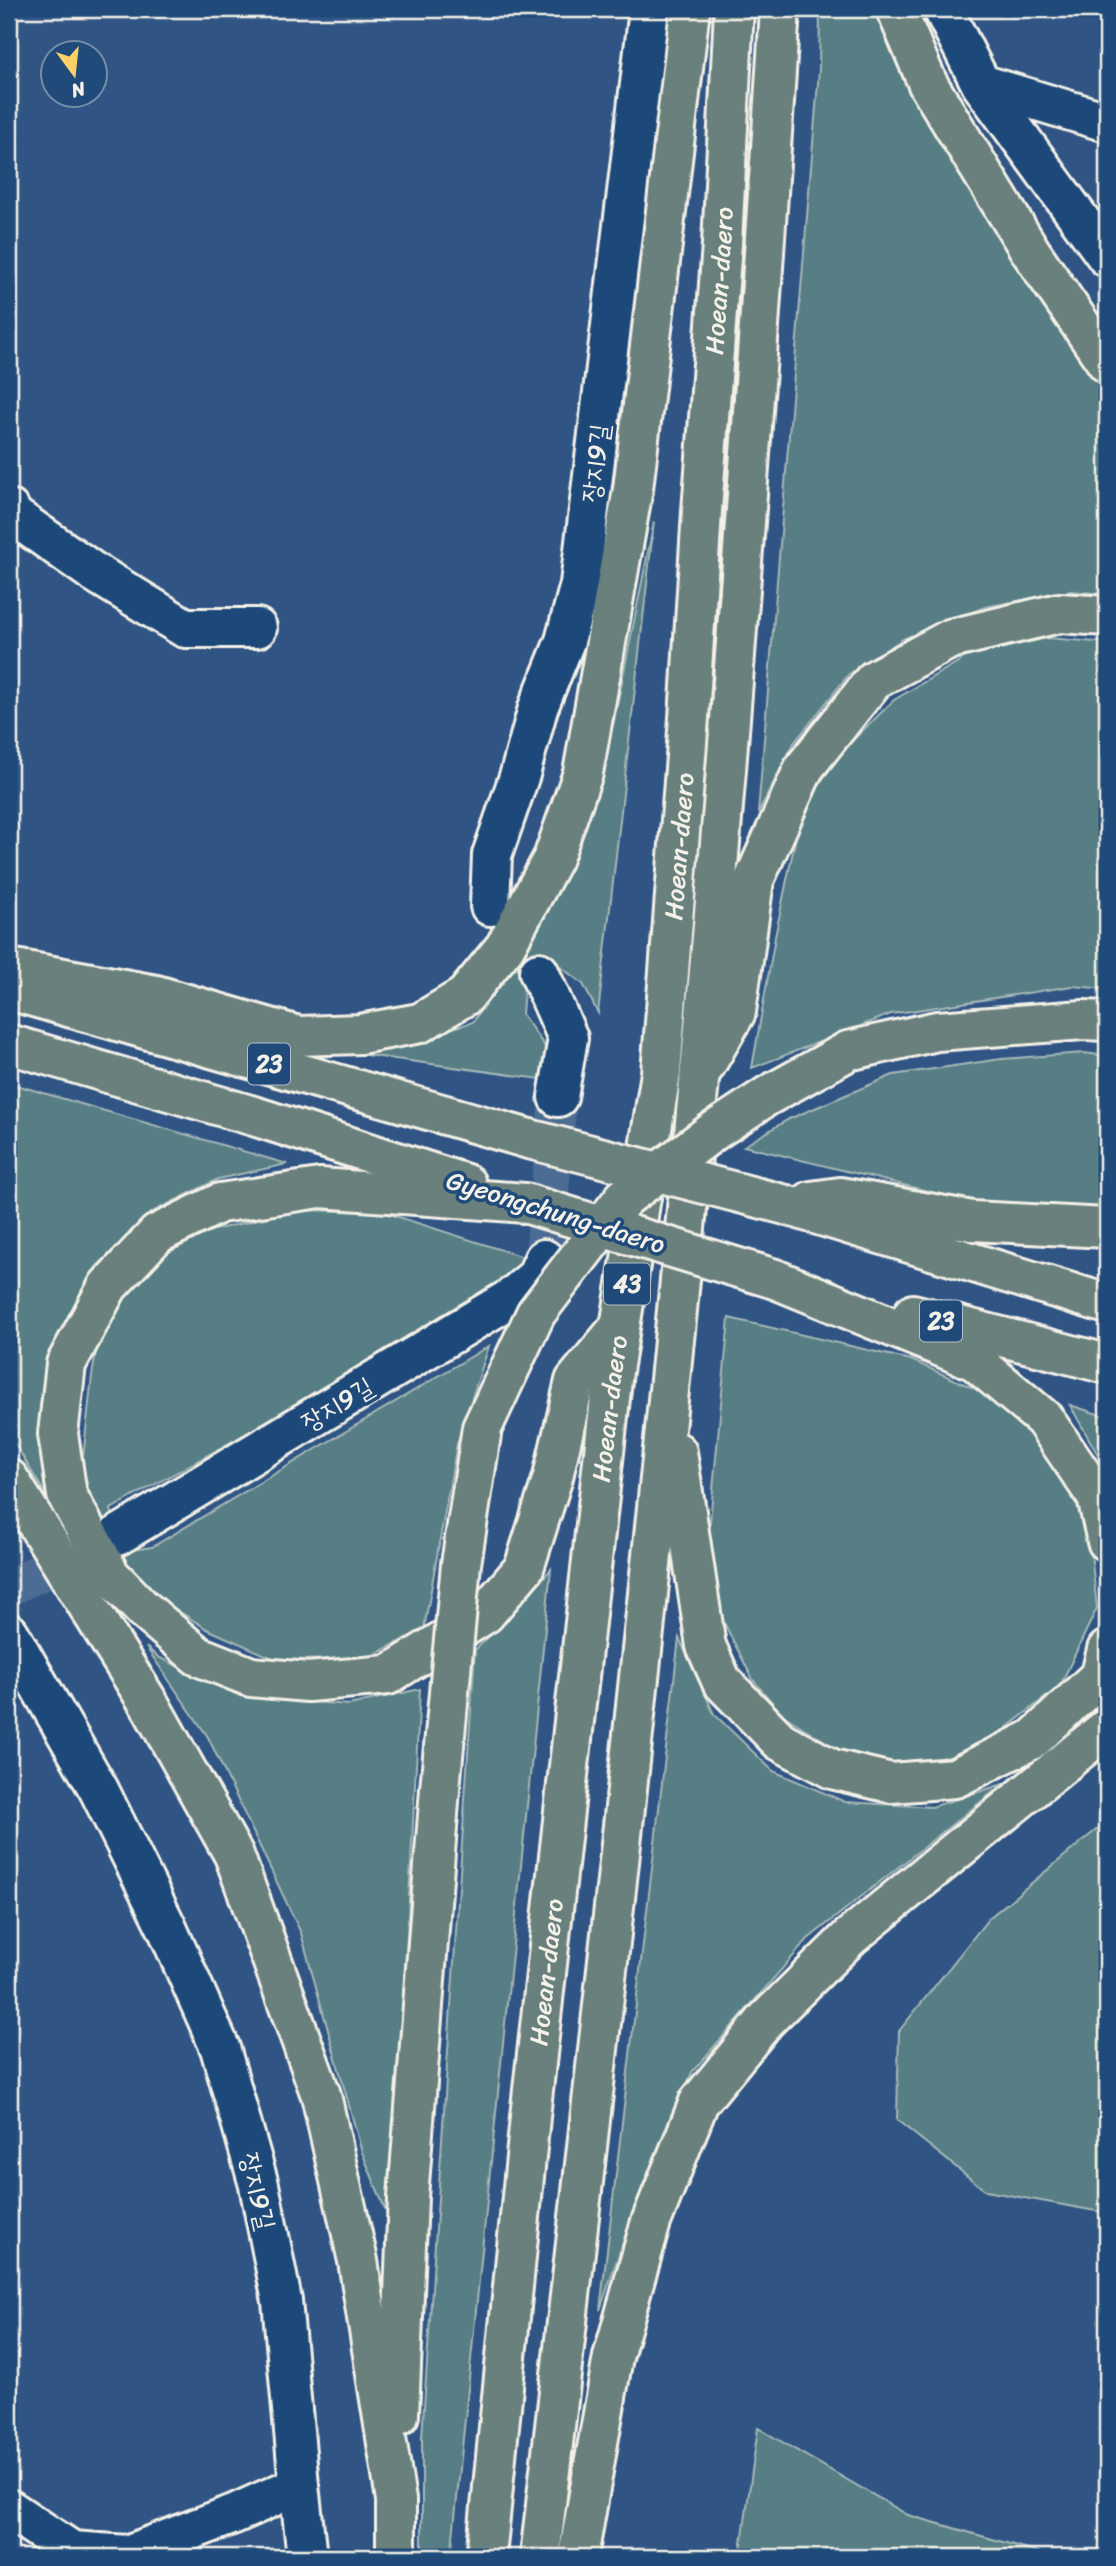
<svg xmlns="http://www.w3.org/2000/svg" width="1116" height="2566" font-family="Sriracha,'Poor Story',sans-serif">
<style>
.green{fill:#577e84;stroke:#a6b8b6;stroke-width:2}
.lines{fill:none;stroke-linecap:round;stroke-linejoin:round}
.minor-tunnel{stroke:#4d6c94;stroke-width:38;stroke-dasharray:38 19;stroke-linecap:butt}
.minor-casing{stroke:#f4f1e8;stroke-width:44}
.major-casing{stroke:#f4f1e8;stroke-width:44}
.minor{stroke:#1f4a7a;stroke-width:38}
.major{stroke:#6a807d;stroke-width:38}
.major-bridge-casing{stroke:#f4f1e8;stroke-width:44;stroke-linecap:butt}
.major-bridge{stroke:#6a807d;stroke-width:38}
.labels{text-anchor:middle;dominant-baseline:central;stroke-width:7;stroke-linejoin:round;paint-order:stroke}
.shield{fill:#1f4a7a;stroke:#b4bfc7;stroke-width:2}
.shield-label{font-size:24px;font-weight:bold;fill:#f4f1e8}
.street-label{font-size:26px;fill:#f4f1e8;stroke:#1f4a7a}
</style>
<rect width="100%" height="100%" fill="#305585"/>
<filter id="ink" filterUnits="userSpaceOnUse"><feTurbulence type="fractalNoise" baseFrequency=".0143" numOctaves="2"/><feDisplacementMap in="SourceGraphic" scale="14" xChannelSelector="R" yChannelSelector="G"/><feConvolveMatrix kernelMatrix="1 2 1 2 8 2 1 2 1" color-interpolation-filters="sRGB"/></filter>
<g filter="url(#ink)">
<path class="green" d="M 820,9 L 881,9 L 945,145 L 1107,386 L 1107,594 L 1071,591 L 985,607 L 903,639 L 849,674 L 794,743 L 758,813 L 819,70 Z
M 654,522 L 598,1013 L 583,984 L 554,962 L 525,977 L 522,1014 L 553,1058 L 548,1080 L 315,1048 L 389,1048 L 473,1022 L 567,875 L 614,721 Z
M 1048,638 L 1107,643 L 1107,989 L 1072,986 L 891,1014 L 752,1068 L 775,937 L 802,808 L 847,746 L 894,700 L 968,656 Z
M 1084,1053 L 1107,1056 L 1107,1211 L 973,1202 L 744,1146 L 789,1119 L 893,1075 L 1001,1059 Z
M 9,1083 L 287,1164 L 218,1179 L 154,1211 L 96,1267 L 56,1341 L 38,1425 L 46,1495 L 9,1434 Z
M 297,1210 L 383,1212 L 533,1260 L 520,1281 L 111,1509 L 114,1522 L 132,1550 L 152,1547 L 489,1346 L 457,1444 L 424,1629 L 366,1659 L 277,1660 L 207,1629 L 144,1589 L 98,1522 L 82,1467 L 92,1376 L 101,1321 L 144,1265 L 210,1231 Z
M 729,1318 L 911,1360 L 998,1399 L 1051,1453 L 1087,1516 L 1097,1608 L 1060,1686 L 978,1750 L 923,1766 L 858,1762 L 783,1715 L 753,1680 L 718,1611 L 707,1554 Z
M 1070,1405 L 1107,1417 L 1107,1471 Z
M 551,1569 L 451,2557 L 422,2557 L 422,2437 L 475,1650 L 515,1611 Z
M 679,1638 L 714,1714 L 773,1771 L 845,1802 L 932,1807 L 1003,1784 L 808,1939 L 692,2072 L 637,2201 L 600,2310 Z
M 146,1647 L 158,1657 L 240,1696 L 349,1705 L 420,1689 L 392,2226 L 362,2152 L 301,1933 L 208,1737 Z
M 1107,1821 L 1107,2213 L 986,2191 L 897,2120 L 899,2031 L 989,1918 Z
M 758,2428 L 908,2515 L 1045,2554 L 1107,2552 L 1107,2557 L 740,2557 Z"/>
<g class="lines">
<path class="minor-tunnel" d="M 544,1259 L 558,1097
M 9,1587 L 90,1549"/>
<defs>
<path id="minor" d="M 943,9 L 981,84 L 1107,257
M 981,84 L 1107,122
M 9,509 L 15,517 L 92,571 L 185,628 L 257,628
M 490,906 L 492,855 L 520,774 L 538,708 L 565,641 L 580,584 L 649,9
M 539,972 L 568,1038 L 558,1097
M 117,1536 L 511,1298 L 536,1277 L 544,1259
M 9,1633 L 99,1790 L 167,1928 L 220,2048 L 259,2185 L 282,2301 L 299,2485 L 234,2514 L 127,2555 L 72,2551 L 9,2509
M 299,2485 L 307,2557"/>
<g id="major">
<path d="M 896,9 L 928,84 L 1031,252 L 1107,363"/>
<path d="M 9,968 L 156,995 L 298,1036 L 360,1034 L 420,1023 L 465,996 L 505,947 L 553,858 L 583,773 L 633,489 L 690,9"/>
<path d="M 20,993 L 529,1139"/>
<path d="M 9,1044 L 257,1117 L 466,1184"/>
<path d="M 848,1051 L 937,1031 L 1083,1020 L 1107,1021"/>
<path d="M 705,1066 L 736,1012 L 754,880 L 804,768 L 874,680 L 950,639 L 1059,613 L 1107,616"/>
<path d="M 811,1201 L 840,1197 L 972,1221 L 1107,1228"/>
<path d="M 525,1203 L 320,1188 L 220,1203 L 157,1234 L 108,1286 L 66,1364 L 58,1434 L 67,1495 L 110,1575 L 142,1608 L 198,1656 L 251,1677 L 308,1682 L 388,1675 L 485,1614 L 524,1568 L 553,1477 L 575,1381 L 618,1329"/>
<path d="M 786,1205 L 1107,1304"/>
<path d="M 775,1279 L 975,1361 L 1044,1419 L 1097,1497 L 1107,1541"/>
<path d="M 913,1314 L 1107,1364"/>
<path d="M 677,1452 L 706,1646 L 722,1682 L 780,1741 L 832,1769 L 891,1783 L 955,1778 L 1033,1739 L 1101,1675 L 1107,1650"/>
<path d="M 9,1479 L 151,1707 L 234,1855 L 321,2095 L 358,2261 L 396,2500 L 396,2557"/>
<path d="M 399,2415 L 408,2197 L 440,1789"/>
<path id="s1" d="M 486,2557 L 530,2117 L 613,1371 L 661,1073 L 689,718 L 702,511 L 722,244 L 734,9"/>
<path d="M 540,2557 C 598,2054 656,1552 702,1048 C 734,702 758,355 780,9"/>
<path d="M 578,2557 L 613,2357 L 651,2222 L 699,2102 L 766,2020 L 850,1937 L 1107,1728"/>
</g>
</defs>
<use href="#minor" class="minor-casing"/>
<use href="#major" class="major-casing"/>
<use href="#minor" class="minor"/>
<use href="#major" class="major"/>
<defs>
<path id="major-bridge" d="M 529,1139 L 786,1205
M 525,1203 L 775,1279
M 440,1789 L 461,1564 L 482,1428 L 536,1313 L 624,1198 L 714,1131 L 767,1096 L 848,1051"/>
</defs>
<use href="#major-bridge" class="major-bridge-casing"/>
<use href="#major-bridge" class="major-bridge"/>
</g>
</g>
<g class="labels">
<g class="shield">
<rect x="248" y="1043.5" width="42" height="41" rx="5"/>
<rect x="604" y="1263.5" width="46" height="41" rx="5"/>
<rect x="920" y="1300.5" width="42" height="41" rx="5"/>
</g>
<g class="shield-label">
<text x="269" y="1064">23</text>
<text x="627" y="1284">43</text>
<text x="941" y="1321">23</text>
</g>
<g class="street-label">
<text stroke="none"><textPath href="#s1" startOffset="2289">Hoean-daero</textPath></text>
<text transform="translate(595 463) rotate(-83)">장지9길</text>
<text stroke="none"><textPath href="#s1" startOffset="1722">Hoean-daero</textPath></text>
<text transform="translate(556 1212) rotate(17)">Gyeongchung-daero</text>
<text transform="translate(337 1404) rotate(-31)">장지9길</text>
<text stroke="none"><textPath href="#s1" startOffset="1155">Hoean-daero</textPath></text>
<text stroke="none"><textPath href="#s1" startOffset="588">Hoean-daero</textPath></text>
<text transform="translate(258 2191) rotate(77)">장지9길</text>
</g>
</g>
<rect width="1116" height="2566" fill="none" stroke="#1f4a7a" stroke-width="35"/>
<rect x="18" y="18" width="1081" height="2531" fill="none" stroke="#f4f1e8" stroke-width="2.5" filter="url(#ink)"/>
<g transform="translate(74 74) rotate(165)"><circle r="33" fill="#1f4a7a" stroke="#748da6" stroke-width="2"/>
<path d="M0-5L12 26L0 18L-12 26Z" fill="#ffd166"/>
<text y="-10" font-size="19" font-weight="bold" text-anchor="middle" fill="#f4f1e8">N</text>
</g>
</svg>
